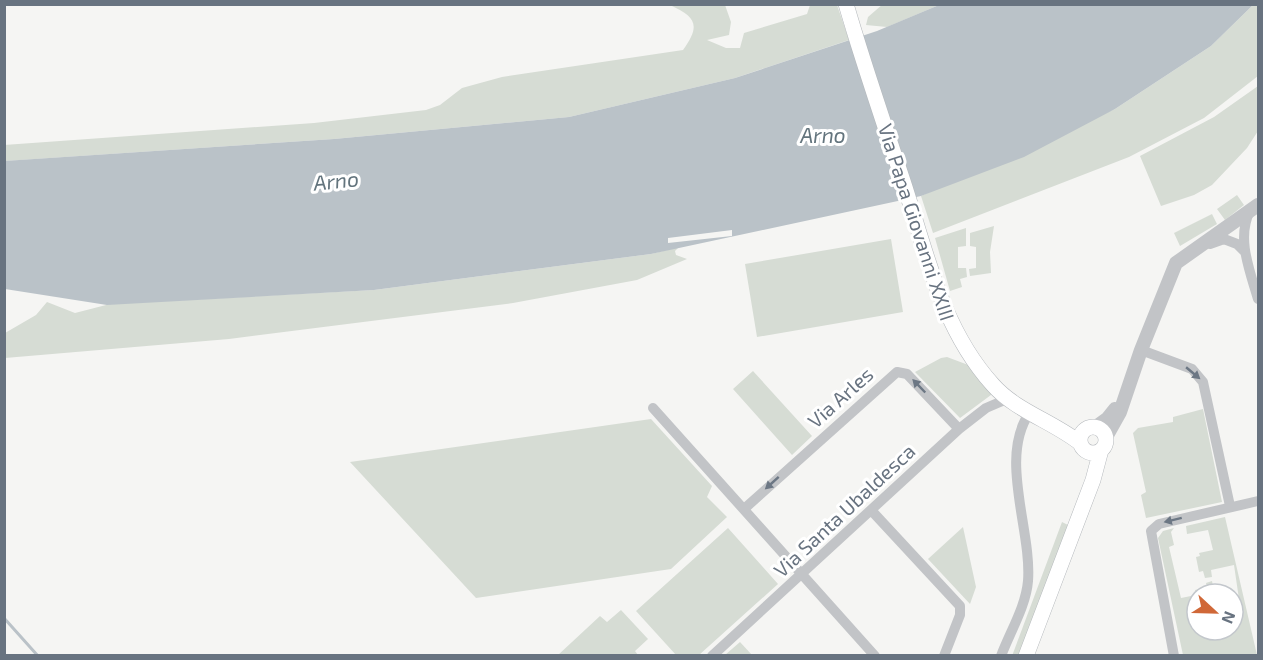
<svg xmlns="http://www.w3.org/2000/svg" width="1263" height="660" font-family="'Exo 2',sans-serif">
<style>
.green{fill:#d6dcd4}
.water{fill:#bac2c8}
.pier{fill:#f5f5f3}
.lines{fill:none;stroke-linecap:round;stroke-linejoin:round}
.stream{stroke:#bac2c8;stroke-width:3}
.secondary-casing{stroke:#b4b8bc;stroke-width:16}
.minor{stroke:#c2c4c7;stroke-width:10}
.tertiary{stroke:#c2c4c7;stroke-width:14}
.secondary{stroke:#fff;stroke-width:15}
.oneway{fill:#6c7784}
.labels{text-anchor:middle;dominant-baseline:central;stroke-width:6;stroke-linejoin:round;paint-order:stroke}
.street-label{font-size:20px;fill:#687380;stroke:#fff}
.water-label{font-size:21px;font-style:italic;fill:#63747d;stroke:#fff}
</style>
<rect width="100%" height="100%" fill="#f5f5f3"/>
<path class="green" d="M 883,4 L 939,4 L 939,5 L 887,27 L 866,25 L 868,17 Z
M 670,5 L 725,5 L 731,22 L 729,35 L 707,40 L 726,48 L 740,48 L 744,33 L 807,14 L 810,5 L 837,5 L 849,40 L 735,78 L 569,117 L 334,139 L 5,161 L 4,145 L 314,123 L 426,110 L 440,105 L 462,88 L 502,77 L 683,50 C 701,25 696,17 670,5 Z
M 1253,5 L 1258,5 L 1258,76 L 1204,118 L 1129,157 L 933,233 L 921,196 L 1115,109 L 1211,46 Z
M 1258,86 L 1258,131 L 1247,148 L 1212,185 L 1194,195 L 1161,206 L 1140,156 L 1214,117 Z
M 1237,195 L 1244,205 L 1225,220 L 1217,209 Z
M 1212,214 L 1217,224 L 1180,246 L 1174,233 Z
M 994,226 L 990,252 L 991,273 L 970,276 L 969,269 L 976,268 L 976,247 L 970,246 L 970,233 Z
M 966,228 L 966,246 L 958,247 L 958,268 L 966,268 L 967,277 L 960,279 L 962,287 L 950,291 L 935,238 Z
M 891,239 L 903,312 L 757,337 L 745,264 Z
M 679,247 L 675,251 L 676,255 L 687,259 L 637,280 L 513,303 L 229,339 L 5,358 L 5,333 L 36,315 L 47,302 L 75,313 L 110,304 L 374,290 L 651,254 Z
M 947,357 L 971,366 L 995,392 L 960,418 L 915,372 L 941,358 Z
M 753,371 L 812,436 L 792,455 L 733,389 Z
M 1203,409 L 1222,502 L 1146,518 L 1141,495 L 1146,492 L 1133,433 L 1138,428 L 1173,422 L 1173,417 Z
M 651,419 L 712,486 L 707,497 L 727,517 L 671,569 L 476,598 L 350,462 Z
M 1225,517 L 1257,655 L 1183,655 L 1158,538 L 1163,531 L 1174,528 L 1171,532 L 1174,545 L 1169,547 L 1181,598 L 1196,595 L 1195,590 L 1207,587 L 1206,583 L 1212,581 L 1214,591 L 1221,590 L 1222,594 L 1197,594 L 1197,630 L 1233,630 L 1233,608 L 1240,606 L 1234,565 L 1211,570 L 1212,577 L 1205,578 L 1203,571 L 1199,572 L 1196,557 L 1200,556 L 1199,553 L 1213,550 L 1208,530 L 1187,534 L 1186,526 Z
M 1062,522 L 1068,525 L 1020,655 L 1012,656 Z
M 963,527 L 976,587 L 970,604 L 928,559 Z
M 728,528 L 778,584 L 699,655 L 676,655 L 636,611 Z
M 621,610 L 648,639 L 635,651 L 638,655 L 558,655 L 600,616 L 607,622 Z
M 740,642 L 752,655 L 725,655 Z"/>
<path class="water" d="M 939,5 L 1253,5 L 1211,46 L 1115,109 L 1024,157 L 921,196 L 651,254 L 374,290 L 107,305 L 5,289 L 4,161 L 334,139 L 569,117 L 735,78 L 877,31 Z"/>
<path class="pier" d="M 732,230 L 732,236 L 668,243 L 668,238 Z"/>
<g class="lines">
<path class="stream" d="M 4,618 L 38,656"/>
<defs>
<path id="secondary" d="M 846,4 C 864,66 885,126 905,187 C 927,256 943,330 993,385 C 1016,411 1052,421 1080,443
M1080 440a13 13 0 1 1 26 0a13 13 0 1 1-26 0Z
M 1026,656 L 1093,480 L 1101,450"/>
</defs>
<use href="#secondary" class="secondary-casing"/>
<path class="minor" d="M 1250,211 C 1236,238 1250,271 1258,299
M 1210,244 L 1224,239 L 1237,244 L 1245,252
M 1141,350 L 1192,369 L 1203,382 L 1230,506
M 653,408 L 875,656
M 744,509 L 897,372 L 907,374 L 959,429
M 871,510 L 960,606 L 960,615 L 944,656
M 712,656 L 959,429 L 986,408 L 1007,399
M 1001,656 C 1010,632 1026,606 1028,581 C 1032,530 998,457 1030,412
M 1174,656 L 1151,531 L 1159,524 L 1258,501"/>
<path class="tertiary" d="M 1096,427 L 1107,419 L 1115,409
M 1106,437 L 1120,412 L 1141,350 L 1176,263 L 1258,205"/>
<use href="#secondary" class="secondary"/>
</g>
<defs><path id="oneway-solid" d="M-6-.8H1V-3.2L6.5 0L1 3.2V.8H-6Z" transform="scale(1.5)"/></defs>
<g class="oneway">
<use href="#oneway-solid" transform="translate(1193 373) rotate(40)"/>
<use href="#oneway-solid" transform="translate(919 386) rotate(-134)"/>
<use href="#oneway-solid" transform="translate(772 483) rotate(138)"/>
<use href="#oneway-solid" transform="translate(1173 520) rotate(166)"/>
</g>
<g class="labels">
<g class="street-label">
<text transform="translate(917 222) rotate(72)">Via Papa Giovanni XXIII</text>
<text transform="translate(840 397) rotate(-42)">Via Arles</text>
<text transform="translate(844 510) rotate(-43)">Via Santa Ubaldesca</text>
</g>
<g class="water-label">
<text x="823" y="134">Arno</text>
<text transform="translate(336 180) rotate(-6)">Arno</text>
</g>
</g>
<rect width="1263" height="660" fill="none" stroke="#687380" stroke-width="12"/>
<g transform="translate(1215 612) rotate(112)"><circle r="28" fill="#ffffff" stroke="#c3c7cc" stroke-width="1.5"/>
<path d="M0-4.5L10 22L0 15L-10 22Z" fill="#d06838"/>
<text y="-9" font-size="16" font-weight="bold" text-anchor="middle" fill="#687380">N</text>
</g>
</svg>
